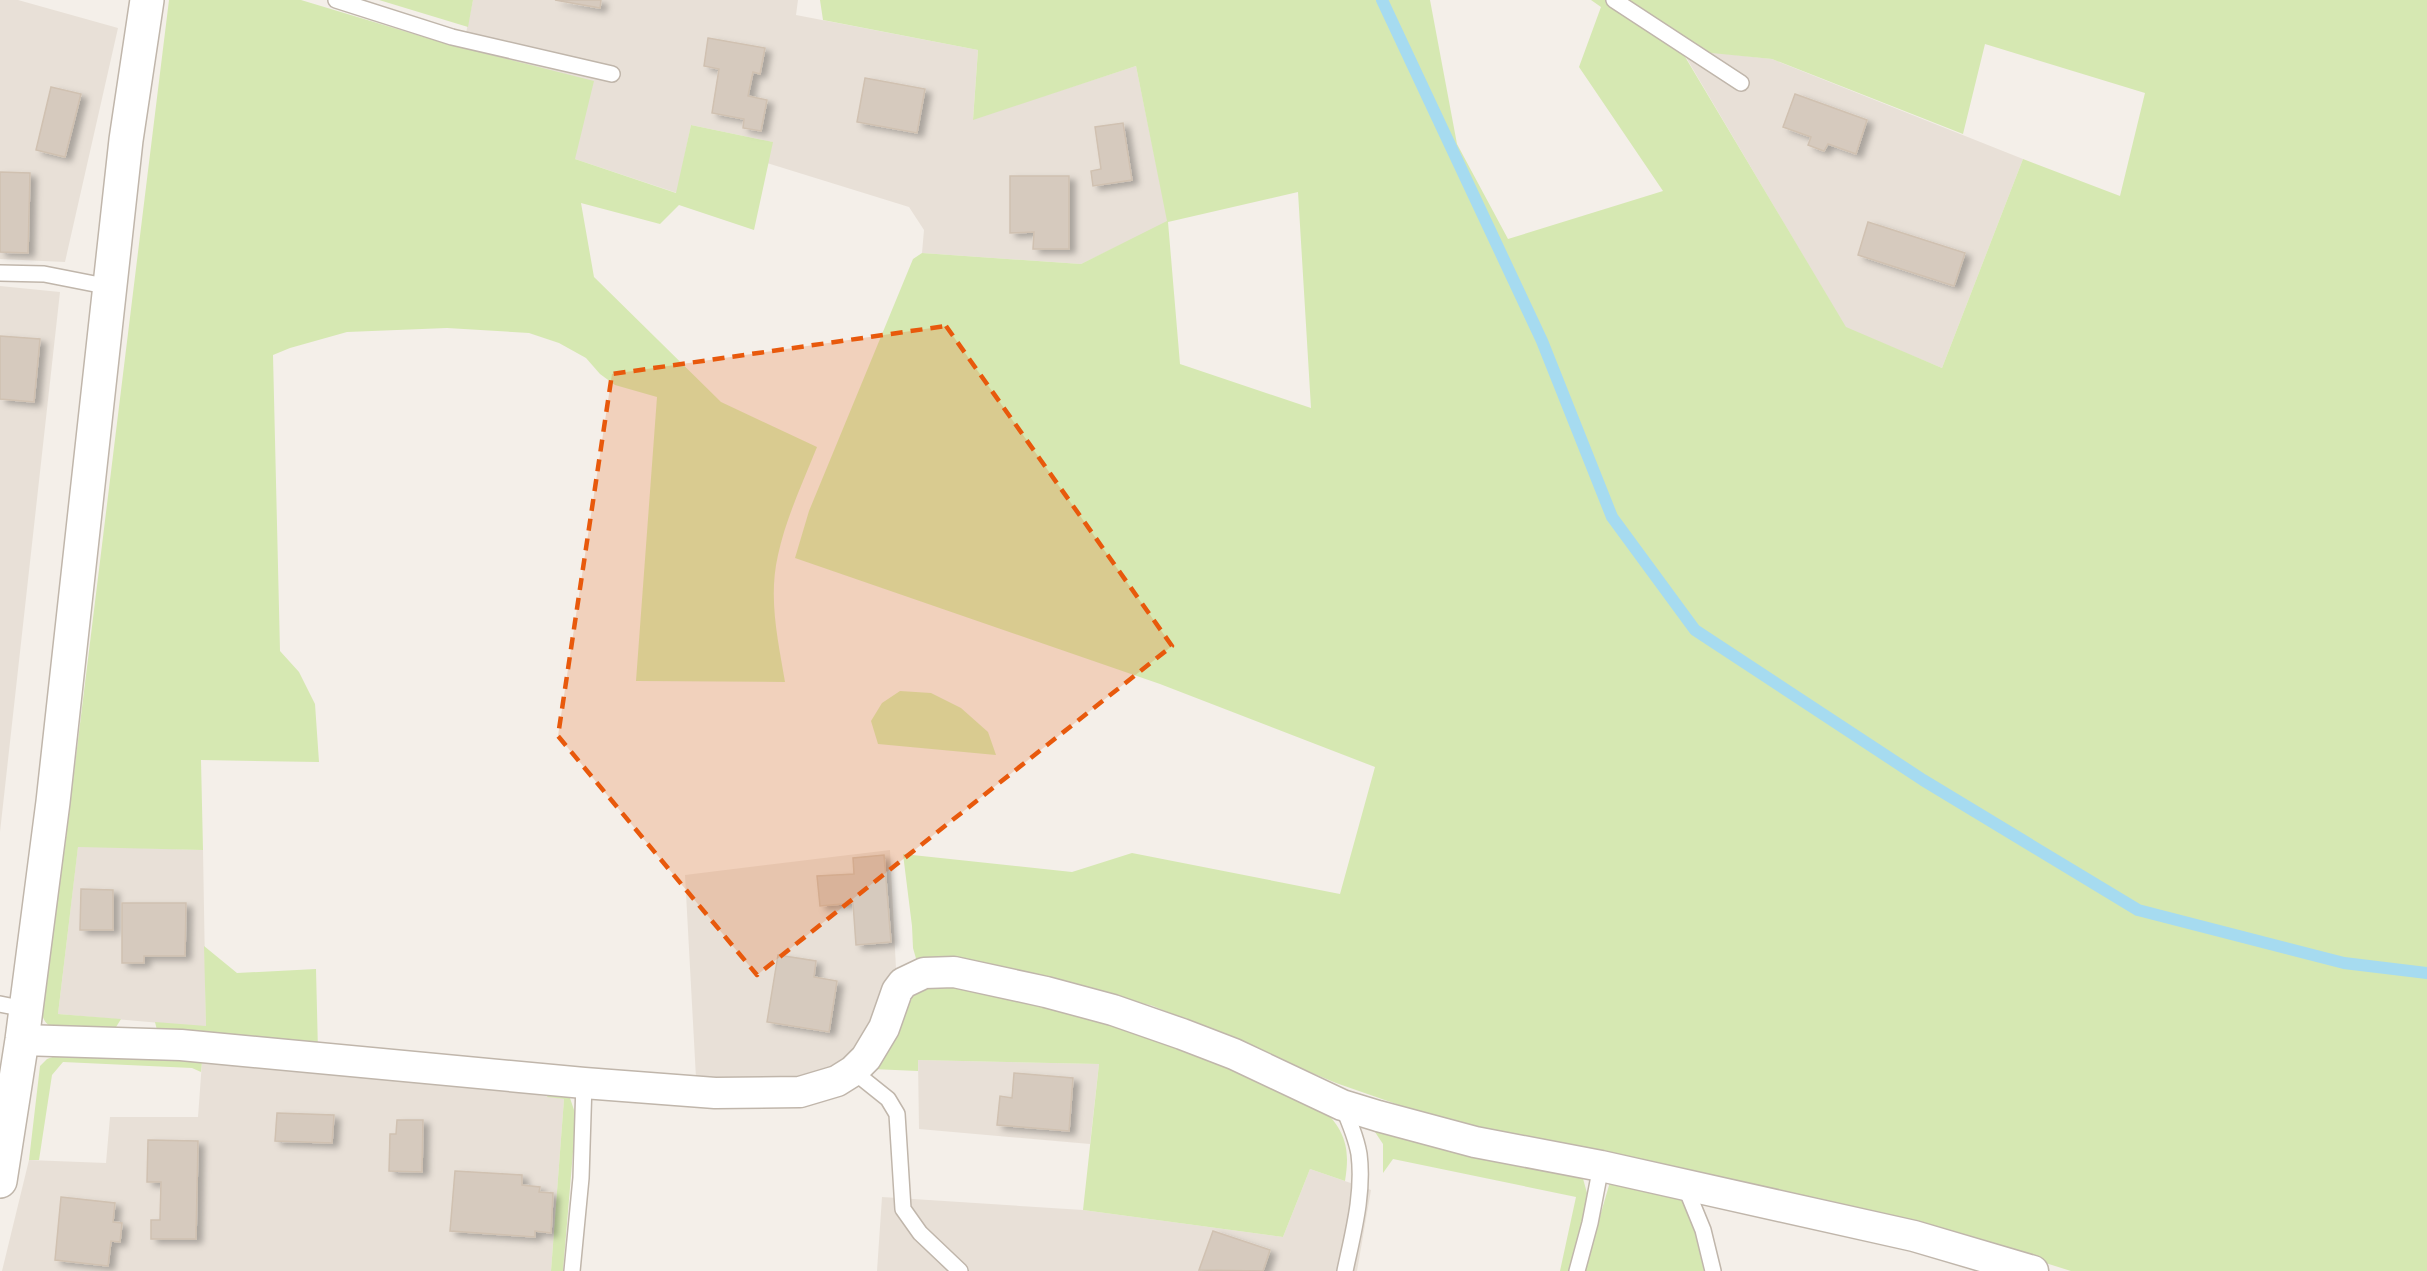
<svg xmlns="http://www.w3.org/2000/svg" width="2427" height="1271" font-family="'DM Sans',sans-serif">
<style>
.residential{fill:#e8e0d7}
.green{fill:#d6e8b2;fill-rule:evenodd}
.lines{fill:none;stroke-linecap:round;stroke-linejoin:round}
.stream{stroke:#a6dbf0;stroke-width:12}
.building{fill:#d6cabe;stroke:#d0c1b1;stroke-width:1.5;filter:url(#shadow)}
.service-casing{stroke:#c0b6ab;stroke-width:18}
.minor-casing{stroke:#c0b6ab;stroke-width:33}
.tertiary-casing{stroke:#c0b6ab;stroke-width:36}
.service{stroke:#fff;stroke-width:15}
.minor{stroke:#fff;stroke-width:30}
.tertiary{stroke:#fff;stroke-width:33}
.marked{fill:#e8590c;fill-opacity:0.2;stroke:#e8590c;stroke-width:4.5;stroke-dasharray:12 8;stroke-linejoin:round}
</style>
<defs>
<filter id="shadow"><feDropShadow dx="6" dy="4" stdDeviation="3" flood-color="#0004"/></filter>
</defs>
<rect width="100%" height="100%" fill="#f4efe9"/>
<path class="residential" d="M 0,0 L 18,0 L 118,28 L 65,262 L 0,259 Z
M 473,0 L 798,0 L 796,15 L 978,50 L 973,119 L 1136,66 L 1168,222 L 1081,264 L 922,253 L 924,230 L 909,207 L 767,163 L 772,142 L 691,125 L 677,193 L 575,159 L 463,47 Z
M 1681,49 L 1772,59 L 2023,159 L 1942,368 L 1846,328 Z
M 0,286 L 60,292 L 0,832 Z
M 78,846 L 203,850 L 206,1027 L 58,1014 Z
M 890,850 L 896,969 L 860,1049 L 833,1071 L 789,1083 L 696,1078 L 685,875 Z
M 918,1060 L 1099,1064 L 1090,1144 L 919,1129 Z
M 202,1062 L 507,1090 L 564,1099 L 551,1271 L 2,1271 L 29,1160 L 106,1163 L 110,1117 L 198,1117 Z
M 1310,1169 L 1371,1190 L 1357,1271 L 877,1271 L 882,1197 L 1083,1210 L 1283,1237 Z"/>
<path class="green" d="M 169,0 L 301,0 L 447,44 L 594,81 L 575,159 L 676,193 L 691,125 L 773,142 L 754,230 L 679,205 L 660,224 L 581,203 L 594,277 L 721,402 L 817,447 C 803,482 786,518 778,555 C 768,598 778,640 785,682 L 636,681 L 657,397 L 615,385 L 600,374 L 586,358 L 559,343 L 529,333 L 447,328 L 347,332 L 290,348 L 273,355 L 280,651 L 299,672 L 315,704 L 319,762 L 201,760 L 203,850 L 78,847 L 58,1014 L 121,1019 L 113,1032 L 54,1028 C 45,1024 42,1019 42,1009 L 65,846 Z
M 379,0 L 473,0 L 468,27 Z
M 820,0 L 1430,0 L 1457,144 L 1508,239 L 1663,191 L 1579,67 L 1601,7 L 1591,0 L 2427,0 L 2427,1271 L 2071,1271 L 1927,1226 L 1445,1121 L 1336,1083 L 1153,1006 L 1081,987 L 917,962 L 913,948 L 912,926 L 903,854 L 1072,872 L 1132,853 L 1340,894 L 1375,767 L 1160,684 L 795,558 L 809,511 L 913,259 L 922,253 L 1081,264 L 1167,221 L 1136,66 L 973,120 L 978,50 L 823,20 ZM 1985,44 L 2145,93 L 2120,196 L 2023,159 L 1942,368 L 1846,327 L 1681,50 L 1772,59 L 1963,134 ZM 1298,192 L 1311,408 L 1180,364 L 1168,222 Z
M 900,691 L 931,693 L 961,708 L 988,732 L 996,755 L 878,744 L 871,721 L 882,703 Z
M 204,946 L 237,973 L 316,969 L 318,1051 L 158,1034 L 155,1022 L 206,1026 Z
M 951,985 L 1102,1017 L 1318,1104 C 1344,1129 1351,1145 1345,1181 L 1310,1169 L 1283,1237 L 1083,1210 L 1099,1064 L 918,1060 L 918,1071 L 872,1069 L 908,999 L 920,989 Z
M 66,1052 L 202,1062 L 201,1072 L 192,1068 L 63,1062 L 52,1075 L 39,1160 L 29,1160 L 40,1066 L 47,1059 Z
M 550,1091 L 569,1095 L 576,1116 L 563,1271 L 551,1271 L 564,1099 L 547,1097 Z
M 1371,1126 L 1582,1175 L 1587,1193 L 1584,1214 L 1570,1271 L 1560,1271 L 1576,1197 L 1393,1159 L 1383,1173 L 1383,1144 Z
M 1610,1182 L 1680,1195 L 1694,1229 L 1704,1271 L 1584,1271 Z"/>
<g class="lines">
<path class="stream" d="M 1382,0 L 1542,341 L 1612,517 L 1695,630 L 1923,780 L 2138,910 L 2344,963 L 2427,973"/>
</g>
<path class="building" d="M 555,0 L 601,0 L 600,8 Z
M 708,38 L 765,48 L 760,74 L 753,72 L 748,96 L 767,100 L 761,131 L 743,128 L 744,119 L 712,113 L 719,69 L 704,66 Z
M 865,78 L 925,89 L 917,133 L 857,122 Z
M 51,87 L 81,94 L 65,157 L 36,150 Z
M 1795,94 L 1867,120 L 1856,154 L 1828,144 L 1824,151 L 1808,145 L 1811,137 L 1783,127 Z
M 1123,123 L 1132,180 L 1093,186 L 1091,171 L 1101,169 L 1095,127 Z
M 0,172 L 30,173 L 28,253 L 0,252 Z
M 1010,176 L 1069,176 L 1069,249 L 1033,249 L 1034,232 L 1010,233 Z
M 1868,222 L 1965,253 L 1954,286 L 1858,255 Z
M 0,336 L 40,339 L 34,402 L 0,399 Z
M 884,855 L 891,942 L 856,945 L 853,903 L 820,906 L 817,876 L 854,874 L 853,858 Z
M 81,889 L 113,890 L 113,930 L 80,930 Z
M 122,903 L 186,903 L 185,956 L 144,956 L 144,963 L 122,963 Z
M 778,955 L 816,961 L 814,977 L 837,981 L 829,1032 L 767,1022 Z
M 1014,1073 L 1073,1078 L 1069,1131 L 997,1125 L 1000,1096 L 1012,1098 Z
M 277,1113 L 334,1115 L 332,1143 L 275,1141 Z
M 397,1120 L 423,1120 L 422,1172 L 389,1171 L 390,1134 L 396,1134 Z
M 148,1140 L 198,1141 L 196,1239 L 151,1239 L 151,1220 L 160,1220 L 161,1182 L 147,1182 Z
M 455,1171 L 522,1175 L 522,1185 L 540,1187 L 539,1192 L 553,1193 L 551,1233 L 535,1231 L 535,1237 L 450,1231 Z
M 61,1197 L 115,1203 L 113,1222 L 122,1223 L 120,1242 L 111,1241 L 108,1266 L 55,1260 Z
M 1213,1231 L 1270,1250 L 1263,1271 L 1199,1270 Z"/>
<g class="lines">
<defs>
<path id="service" d="M 336,0 L 452,37 L 612,74
M 1614,0 L 1741,83
M 0,273 L 44,274 L 110,287
M 0,1004 L 25,1009
M 853,1071 L 888,1099 L 897,1114 L 903,1209 L 920,1233 L 960,1271
M 1342,1105 C 1349,1121 1356,1137 1359,1154 C 1364,1193 1353,1233 1345,1271
M 1685,1186 L 1703,1230 L 1713,1271
M 572,1271 L 581,1178 L 584,1083
M 1577,1271 L 1590,1223 L 1601,1166"/>
<path id="minor" d="M 22,1040 L 181,1045 L 584,1083 L 715,1093 L 800,1092 L 837,1081 L 853,1071 L 866,1058 L 884,1028 L 897,991 L 903,983 L 924,973 L 954,972 L 1046,992 L 1113,1010 L 1182,1034 L 1234,1054 L 1342,1105 L 1378,1116 L 1475,1142 L 1601,1166 L 1914,1236 L 2033,1271"/>
<path id="tertiary" d="M 0,1181 L 22,1040 L 53,802 L 126,140 L 147,0"/>
</defs>
<use href="#service" class="service-casing"/>
<use href="#minor" class="minor-casing"/>
<use href="#tertiary" class="tertiary-casing"/>
<use href="#service" class="service"/>
<use href="#minor" class="minor"/>
<use href="#tertiary" class="tertiary"/>
</g>
<path class="marked" d="M 946,326 L 1172,646 L 757,975 L 558,736 L 612,374 Z"/>
</svg>
